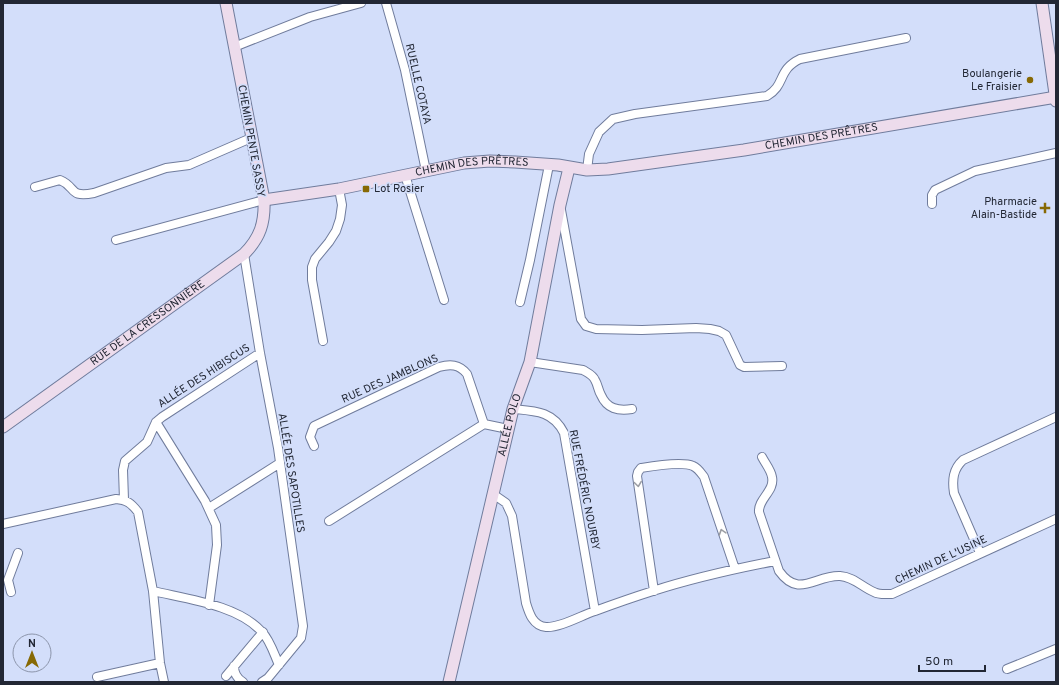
<svg xmlns="http://www.w3.org/2000/svg" width="1059" height="685" font-family="Overpass,sans-serif">
<style>
.lines{fill:none;stroke-linecap:round;stroke-linejoin:round}
.street-casing{stroke:#707c9c;stroke-width:10}
.secondary-casing{stroke:#707c9c;stroke-width:13}
.street{stroke:#fff;stroke-width:8}
.secondary{stroke:#eddcec;stroke-width:11}
.oneway{stroke:#9c9ea4}
.poi-dot{fill:#876904;stroke:#d3defa;stroke-width:1.5}
.labels{text-anchor:middle;dominant-baseline:central;stroke-width:3.5;stroke-linejoin:round;paint-order:stroke}
.poi-label{font-size:11px;fill:#222734;stroke:#d3defa;text-anchor:end}
.street-label{font-size:11px;fill:#222734;stroke:#d3defa}
</style>
<rect width="100%" height="100%" fill="#d3defa"/>
<g class="lines">
<defs>
<path id="street" d="M 386,3 L 405,70 L 426,171
M 234,47 L 310,17 L 361,3
M 587,170 L 589,154 L 599,132 L 613,119 L 635,114 L 767,96 C 786,85 777,70 800,59 L 906,38
M 405,175 L 444,300
M 35,187 L 60,180 C 77,187 68,198 94,193 L 166,168 L 189,165 L 251,138
M 932,204 L 932,195 L 935,190 L 975,171 L 1056,153
M 561,210 L 581,319 L 586,326 L 596,329 L 642,330 L 696,328 L 710,329 L 719,331 L 726,335 L 740,365 L 744,367 L 782,366
M 116,240 L 264,200
M 244,254 L 260,353 L 278,448 L 303,626 L 301,638 L 268,678 L 262,682
M 520,302 L 530,260 L 549,165
M 323,341 L 312,280 L 312,267 L 315,259 L 329,242 L 336,231 L 340,219 L 342,205 L 339,189
M 530,362 L 583,370 C 588,373 593,375 595,380 C 598,385 598,390 601,395 C 607,409 618,411 632,409
M 513,409 C 535,411 553,411 564,433 L 595,611
M 156,422 L 205,501 L 216,525 L 217,545 L 209,605
M 314,446 L 310,437 L 314,426 L 439,367 C 450,364 459,364 467,374 L 484,424 L 508,429
M 762,457 C 765,463 771,470 772,477 C 775,491 758,499 759,512 L 779,571 C 799,599 815,575 840,576 C 854,577 862,587 874,592 C 879,595 886,594 892,594 L 1056,519
M 493,494 L 506,503 L 512,516 L 526,603 C 529,613 533,626 546,627 C 560,628 582,615 595,611 C 614,604 634,597 653,591 C 693,578 734,569 775,561
M 124,500 L 123,470 L 125,461 L 147,442 L 156,422 L 162,417 L 260,353
M 209,508 L 280,463
M 329,521 L 484,424
M 3,524 L 116,499 C 127,500 131,503 138,512 L 153,591 L 160,663 L 164,682
M 980,553 L 954,493 C 952,480 953,469 963,460 L 1056,417
M 153,591 C 187,599 238,605 262,632 C 270,640 274,654 279,665
M 654,591 L 637,476 L 638,472 L 641,468 C 653,466 682,461 693,466 C 698,468 701,473 704,477 L 735,569
M 11,592 L 8,580 L 18,553
M 234,666 C 234,673 236,678 243,682
M 1007,669 L 1056,649
M 226,676 L 263,632
M 97,677 L 160,663"/>
<g id="secondary">
<path d="M 1042,3 L 1056,101"/>
<path id="s1" d="M 264,200 L 339,189 L 464,163 L 490,161 L 515,162 L 558,165 L 587,170 L 608,169 L 744,150 L 1056,97"/>
<path id="s2" d="M 3,427 L 244,254 C 260,238 265,223 264,200 L 226,3"/>
<path id="s3" d="M 449,682 L 513,409 L 530,362 L 560,205 L 569,168"/>
</g>
</defs>
<use href="#street" class="street-casing"/>
<use href="#secondary" class="secondary-casing"/>
<use href="#street" class="street"/>
<use href="#secondary" class="secondary"/>
</g>
<defs><path id="oneway-chevron" d="M-2-3.5L2.5 0L-2 3.5" fill="none" stroke-width="1.6" stroke-linecap="round" stroke-linejoin="round"/></defs>
<g class="oneway">
<use href="#oneway-chevron" transform="translate(638 484) rotate(82)"/>
<use href="#oneway-chevron" transform="translate(722 532) rotate(-108)"/>
</g>
<g class="poi-dot">
<circle cx="1030" cy="80" r="4"/>
<rect x="362" y="185" width="8" height="8" rx="2"/>
<path d="M1043 202h4v4h4v4h-4v4h-4v-4h-4v-4h4z"/>
</g>
<g class="labels">
<g class="poi-label">
<text x="1022" y="74">Boulangerie<tspan x="1022" dy="13">Le Fraisier</tspan></text>
<text x="374" y="189" text-anchor="start">Lot Rosier</text>
<text x="1037" y="202">Pharmacie<tspan x="1037" dy="13">Alain-Bastide</tspan></text>
</g>
<g class="street-label">
<text transform="translate(418 84) rotate(77)">RUELLE COTAYA</text>
<text stroke="none"><textPath href="#s1" startOffset="564">CHEMIN DES PRÊTRES</textPath></text>
<text transform="translate(251 141) rotate(80)">CHEMIN PENTE SASSY</text>
<text stroke="none"><textPath href="#s1" startOffset="211">CHEMIN DES PRÊTRES</textPath></text>
<text stroke="none"><textPath href="#s2" startOffset="178">RUE DE LA CRESSONNIÈRE</textPath></text>
<text transform="translate(204 376) rotate(-33)">ALLÉE DES HIBISCUS</text>
<text transform="translate(390 379) rotate(-24)">RUE DES JAMBLONS</text>
<text stroke="none"><textPath href="#s3" startOffset="264">ALLÉE POLO</textPath></text>
<text transform="translate(291 473) rotate(81)">ALLÉE DES SAPOTILLES</text>
<text transform="translate(584 490) rotate(79)">RUE FRÉDÉRIC NOURBY</text>
<text transform="translate(941 560) rotate(-25)">CHEMIN DE L'USINE</text>
</g>
</g>
<rect width="1059" height="685" fill="none" stroke="#222734" stroke-width="8"/>
<g transform="translate(32 653)"><circle r="19" fill="#d3defa" stroke="#8c95ab"/>
<path d="M0-3L7 15L0 10L-7 15Z" fill="#876904"/>
<text y="-6" font-size="11" font-weight="bold" text-anchor="middle" fill="#222734">N</text>
</g>
<path d="M919 665v6h66v-6" fill="none" stroke="#222734" stroke-width="2"/>
<text x="925" y="665" font-size="12" fill="#222734" stroke="#d3defa" stroke-width="3" paint-order="stroke">50 m</text>
</svg>
